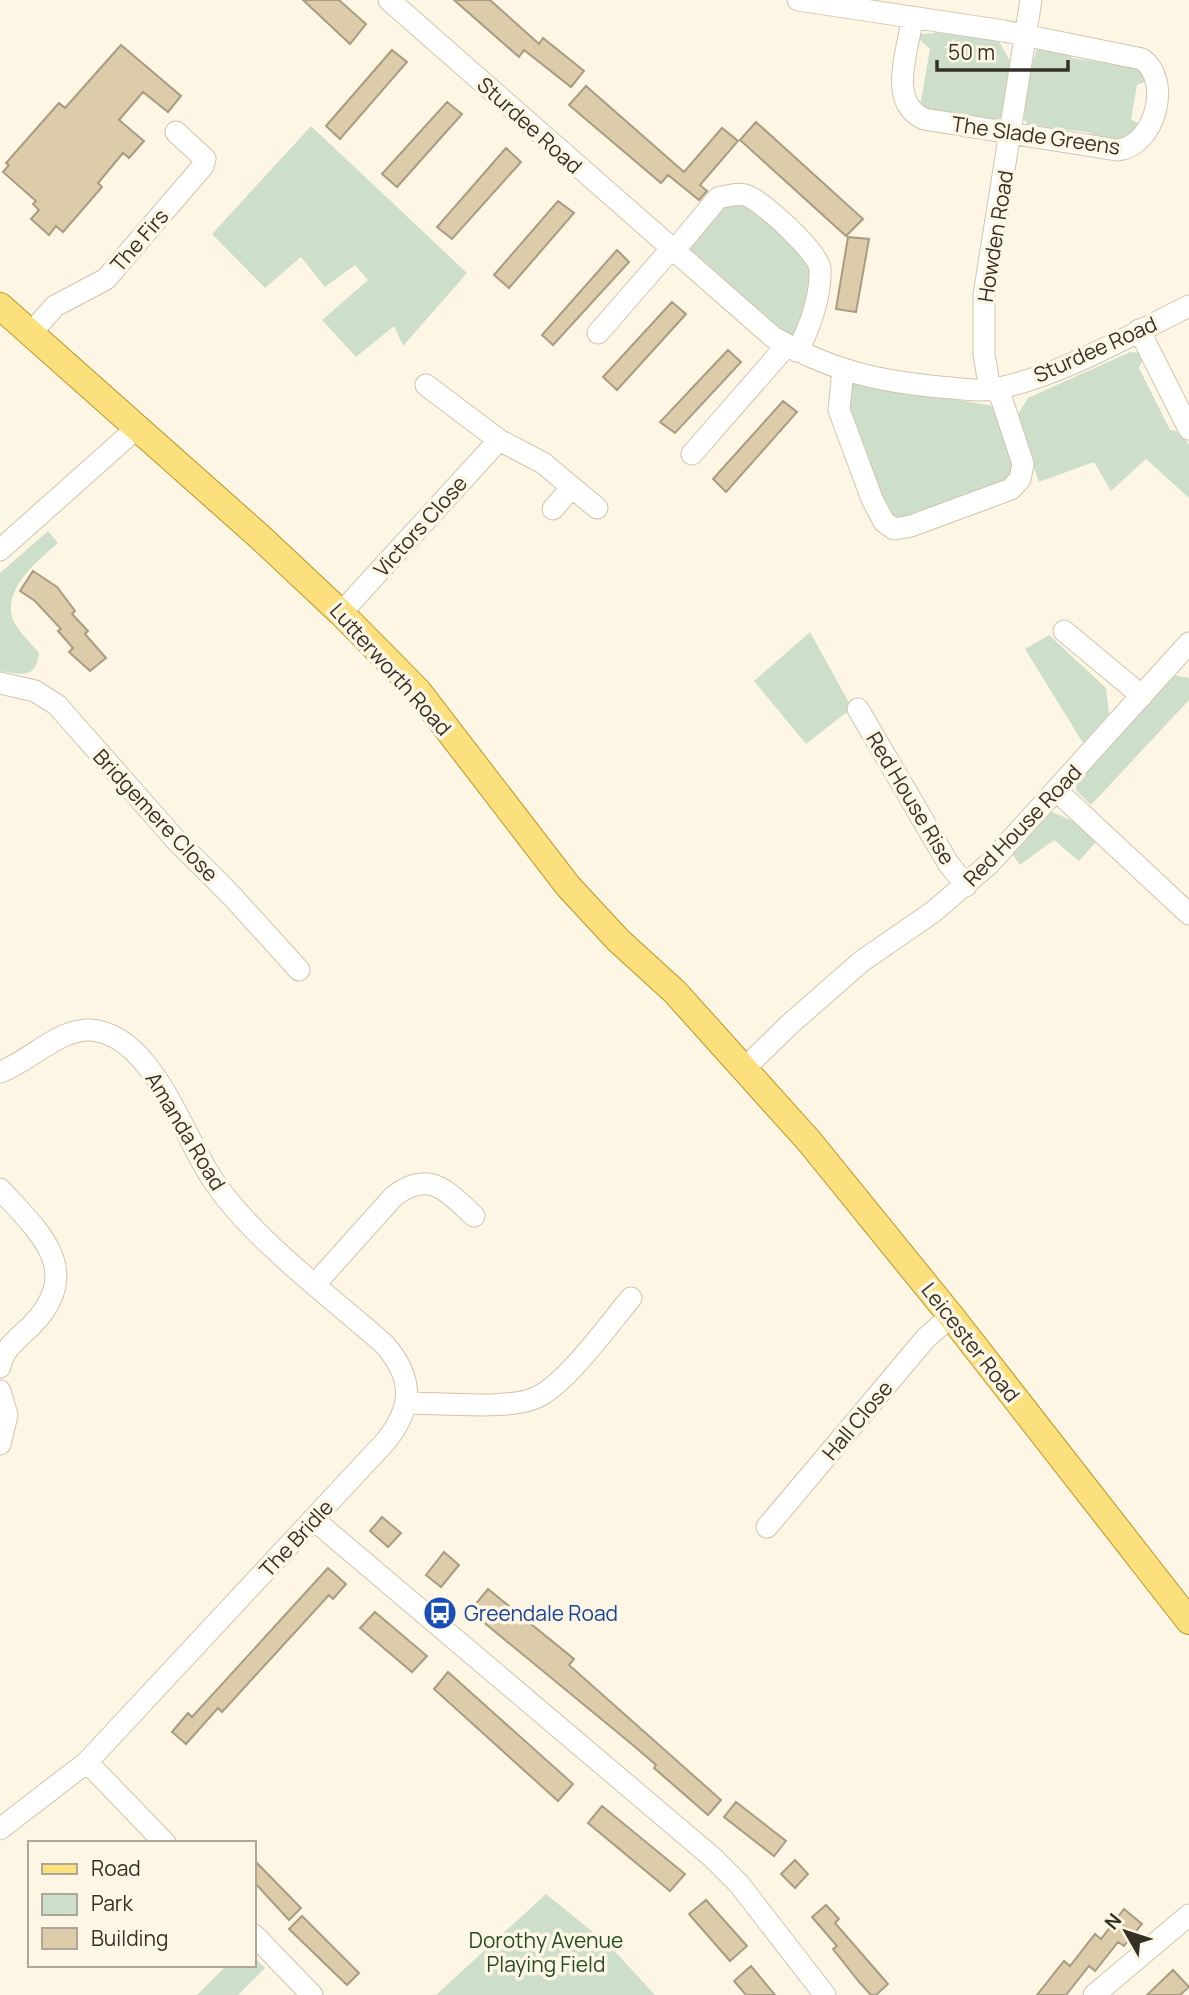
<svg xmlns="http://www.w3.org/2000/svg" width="1189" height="1995" font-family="Manrope,sans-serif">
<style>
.green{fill:#cddfcb}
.building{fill:#ddcca9;stroke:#a89c82;stroke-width:2}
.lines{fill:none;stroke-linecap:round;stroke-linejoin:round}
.minor-casing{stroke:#d1c4aa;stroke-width:23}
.major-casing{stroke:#b59626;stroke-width:28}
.minor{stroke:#fff;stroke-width:21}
.major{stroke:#fce07d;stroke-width:26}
.labels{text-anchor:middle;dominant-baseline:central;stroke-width:7;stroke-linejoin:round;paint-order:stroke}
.street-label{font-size:21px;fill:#363127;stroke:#fef6e5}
.transit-label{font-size:21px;fill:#164399;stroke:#fef6e5;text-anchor:start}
.park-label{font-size:21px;fill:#264e25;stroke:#fef6e5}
</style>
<rect width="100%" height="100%" fill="#fef6e5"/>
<path class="green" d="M 939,27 L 996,36 L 1010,61 L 1000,124 L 925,113 L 920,106 L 930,49 L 919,39 L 922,34 L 934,33 Z
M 1046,46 L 1066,49 L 1072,58 L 1112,64 L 1125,58 L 1150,80 L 1137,85 L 1131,119 L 1139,124 L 1140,133 L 1105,143 C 1081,118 1041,142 1024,120 L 1027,84 L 1036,51 Z
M 311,126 L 467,273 L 403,346 L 394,326 L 356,357 L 322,320 L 368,280 L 355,265 L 325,287 L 301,257 L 265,288 L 212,234 Z
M 733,195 L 816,255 L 797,351 L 673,252 Z
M 1130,352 L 1140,353 L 1143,359 L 1139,368 L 1170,430 L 1180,432 L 1189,445 L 1189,498 L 1146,459 L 1111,491 L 1094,462 L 1039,482 L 1016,417 L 1028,398 Z
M 843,370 L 914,393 L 994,406 L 1020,479 L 894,529 L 848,434 Z
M 48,531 L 58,543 C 39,560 4,587 12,617 C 15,628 31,643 39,653 C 36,680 21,674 0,671 L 0,573 Z
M 810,632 L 852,708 L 806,744 L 754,681 Z
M 1049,635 L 1106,688 L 1109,714 L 1083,743 L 1025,649 Z
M 1174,675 L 1189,678 L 1189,700 L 1091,805 L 1076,790 L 1076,783 L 1167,679 Z
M 1052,812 L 1073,821 L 1096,842 L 1079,861 L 1054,840 L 1020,865 L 1010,851 Z
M 546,1894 L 609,1945 L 655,1995 L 436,1995 Z
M 254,1957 L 265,1968 L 238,1995 L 197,1995 L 227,1965 L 254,1965 Z"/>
<path class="building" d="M 303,0 L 339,0 L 366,24 L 350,44 Z
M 454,0 L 490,0 L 539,44 L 543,38 L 584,71 L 571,87 L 524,50 L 519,57 Z
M 121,45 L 181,96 L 168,112 L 143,92 L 119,120 L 144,141 L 129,158 L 123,153 L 98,183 L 102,187 L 63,232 L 56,226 L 49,235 L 31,219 L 39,210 L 33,204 L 36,201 L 3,172 L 9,165 L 6,163 L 59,103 L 65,108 Z
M 392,50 L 407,62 L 340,139 L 326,126 Z
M 586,86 L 684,172 L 722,128 L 738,141 L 700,185 L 707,191 L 699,200 L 668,175 L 661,183 L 569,105 Z
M 447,102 L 462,114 L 397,187 L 382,174 Z
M 756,122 L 863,219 L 846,236 L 740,140 Z
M 506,148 L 521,162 L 452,239 L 437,227 Z
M 558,201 L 574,213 L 509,288 L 494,275 Z
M 848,237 L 869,239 L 856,312 L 836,309 Z
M 617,250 L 629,262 L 553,345 L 542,335 Z
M 672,302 L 686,314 L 617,390 L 603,377 Z
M 728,350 L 741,362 L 675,433 L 660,422 Z
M 783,401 L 797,412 L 726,492 L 713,479 Z
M 33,571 L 57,587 L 75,611 L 72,614 L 88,631 L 85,634 L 106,658 L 90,671 L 69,652 L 73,648 L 58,631 L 61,629 L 35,601 L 20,591 Z
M 382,1517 L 401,1533 L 388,1547 L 370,1531 Z
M 444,1552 L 459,1565 L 441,1587 L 426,1575 Z
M 328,1568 L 346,1584 L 333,1599 L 329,1595 L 222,1712 L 218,1708 L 186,1744 L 172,1732 L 188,1713 L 192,1717 Z
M 488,1589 L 574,1659 L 569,1665 L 721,1800 L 708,1815 L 654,1768 L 656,1765 L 634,1746 L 470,1611 Z
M 375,1612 L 427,1656 L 412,1672 L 360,1628 Z
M 448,1672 L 573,1784 L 558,1801 L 434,1689 Z
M 736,1802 L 786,1841 L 774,1856 L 724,1817 Z
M 602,1806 L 685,1874 L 670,1891 L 588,1823 Z
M 254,1860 L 301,1908 L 289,1920 L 254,1882 Z
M 795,1860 L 808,1874 L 795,1888 L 781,1874 Z
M 706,1900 L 747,1946 L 730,1961 L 689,1914 Z
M 826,1905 L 839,1919 L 835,1923 L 888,1984 L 876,1995 L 871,1995 L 860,1983 L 833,1949 L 837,1946 L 812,1917 Z
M 1124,1909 L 1142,1924 L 1124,1946 L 1118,1942 L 1095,1971 L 1089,1966 L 1066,1995 L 1037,1995 L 1064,1961 L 1070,1966 L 1095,1934 L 1101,1939 Z
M 302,1916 L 359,1973 L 347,1985 L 289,1929 Z
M 751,1966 L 775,1995 L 746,1995 L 734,1981 Z
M 1173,1970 L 1189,1987 L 1180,1995 L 1147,1995 Z"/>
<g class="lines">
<defs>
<path id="minor" d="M 389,0 L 773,337 C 829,370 876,381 940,387 C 957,388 976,392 993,389 C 1055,379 1132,334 1189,306
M 798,0 L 1004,31 L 1142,59 C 1172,80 1156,146 1117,150 L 924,119 C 887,102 908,51 912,20
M 673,252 L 718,198 C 727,196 737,193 745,195 C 761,199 820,254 820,269 C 821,296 810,328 797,351
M 1139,330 L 1189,429
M 31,333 L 55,306 L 106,279 L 203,166 L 205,159 L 176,132
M 598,333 L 671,249
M 843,370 L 839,410 L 872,499 L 884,522 L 894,529 L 911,526 L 1011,489 L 1020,479 L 1023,464 L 998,388
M 426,385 L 499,440 L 543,463 L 597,508
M 990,390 L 984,354 L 984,295 L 1031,0
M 692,454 L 787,345
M 553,509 L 572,487
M 0,550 L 138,427
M 341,613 L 499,440
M 1064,631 L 1142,696
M 0,683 L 35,691 L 57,705 L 175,839 L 230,894 L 299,970
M 858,709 L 948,863 L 966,886
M 1057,791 L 1189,914
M 743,1070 L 790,1024 L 862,961 L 933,912 L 989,864 L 1189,643
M 0,1072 C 29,1062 59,1028 91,1030 C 154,1035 184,1140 215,1183 C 255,1241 331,1297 385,1345 C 414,1379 413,1407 386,1441 L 87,1762 L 0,1829
M 0,1189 C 39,1232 85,1270 32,1325 C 19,1338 3,1348 0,1367
M 316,1283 L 394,1196 C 429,1169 447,1191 474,1216
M 0,1391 L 7,1415 L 0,1444
M 407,1403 C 439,1403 508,1410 535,1398 C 565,1386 609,1324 631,1298
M 313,1519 L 712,1857 L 739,1884 L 825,1995
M 767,1527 L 926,1338 L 951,1316
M 87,1762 L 165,1843
M 254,1935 L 312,1995
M 1094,1995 L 1189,1915"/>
<path id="major" d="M 0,306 L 260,537 L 341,613 L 418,691 L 568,886 L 618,940 L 675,992 L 809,1141 L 951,1316 L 1189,1621"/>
</defs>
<use href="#minor" class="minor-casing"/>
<use href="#major" class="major-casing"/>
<use href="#minor" class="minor"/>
<use href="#major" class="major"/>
</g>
<defs>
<symbol id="bus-disc" viewBox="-11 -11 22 22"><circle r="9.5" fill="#1a4fb4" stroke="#fef6e5"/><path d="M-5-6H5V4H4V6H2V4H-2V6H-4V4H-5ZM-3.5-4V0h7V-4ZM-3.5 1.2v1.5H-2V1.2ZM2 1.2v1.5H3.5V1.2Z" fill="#fff"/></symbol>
</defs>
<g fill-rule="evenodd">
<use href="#bus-disc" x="421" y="1594" width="38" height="38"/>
</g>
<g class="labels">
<g class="street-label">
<text transform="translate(530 125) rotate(42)">Sturdee Road</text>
<text transform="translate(1036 135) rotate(8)">The Slade Greens</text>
<text transform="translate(995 236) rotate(-81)">Howden Road</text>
<text transform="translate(139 240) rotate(-49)">The Firs</text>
<text transform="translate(1095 349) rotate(-24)">Sturdee Road</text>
<text transform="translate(420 526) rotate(-48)">Victors Close</text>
<text transform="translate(391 669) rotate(48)">Lutterworth Road</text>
<text transform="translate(911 798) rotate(59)">Red House Rise</text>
<text transform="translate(156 815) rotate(47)">Bridgemere Close</text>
<text transform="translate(1022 825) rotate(-46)">Red House Road</text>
<text transform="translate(186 1131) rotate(59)">Amanda Road</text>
<text transform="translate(971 1342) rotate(52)">Leicester Road</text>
<text transform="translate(857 1420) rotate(-50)">Hall Close</text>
<text transform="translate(296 1538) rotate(-47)">The Bridle</text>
</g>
<g class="transit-label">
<text x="464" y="1613">Greendale Road</text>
</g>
<g class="park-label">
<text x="546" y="1940">Dorothy Avenue<tspan x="546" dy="24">Playing Field</tspan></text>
</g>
</g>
<rect x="28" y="1841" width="228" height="126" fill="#fef6e5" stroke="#aea799" stroke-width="2"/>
<rect x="42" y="1864" width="35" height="10" fill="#fce07d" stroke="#aea799" stroke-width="2"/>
<text x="91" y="1876" font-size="21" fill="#363127">Road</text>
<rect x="42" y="1894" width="35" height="21" fill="#cddfcb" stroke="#aea799" stroke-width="2"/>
<text x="91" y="1911" font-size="21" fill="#363127">Park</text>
<rect x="42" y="1928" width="35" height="21" fill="#ddcca9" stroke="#aea799" stroke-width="2"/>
<text x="91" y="1946" font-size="21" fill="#363127">Building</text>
<g transform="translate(1126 1932) rotate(309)" stroke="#fef6e5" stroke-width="5" paint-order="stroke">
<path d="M0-5L12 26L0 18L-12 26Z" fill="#363127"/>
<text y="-10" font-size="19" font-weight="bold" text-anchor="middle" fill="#363127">N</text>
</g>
<path d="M937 60v10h131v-10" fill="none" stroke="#363127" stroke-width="3.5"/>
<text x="948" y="60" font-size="21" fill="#363127" stroke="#fef6e5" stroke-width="5" paint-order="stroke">50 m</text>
</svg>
